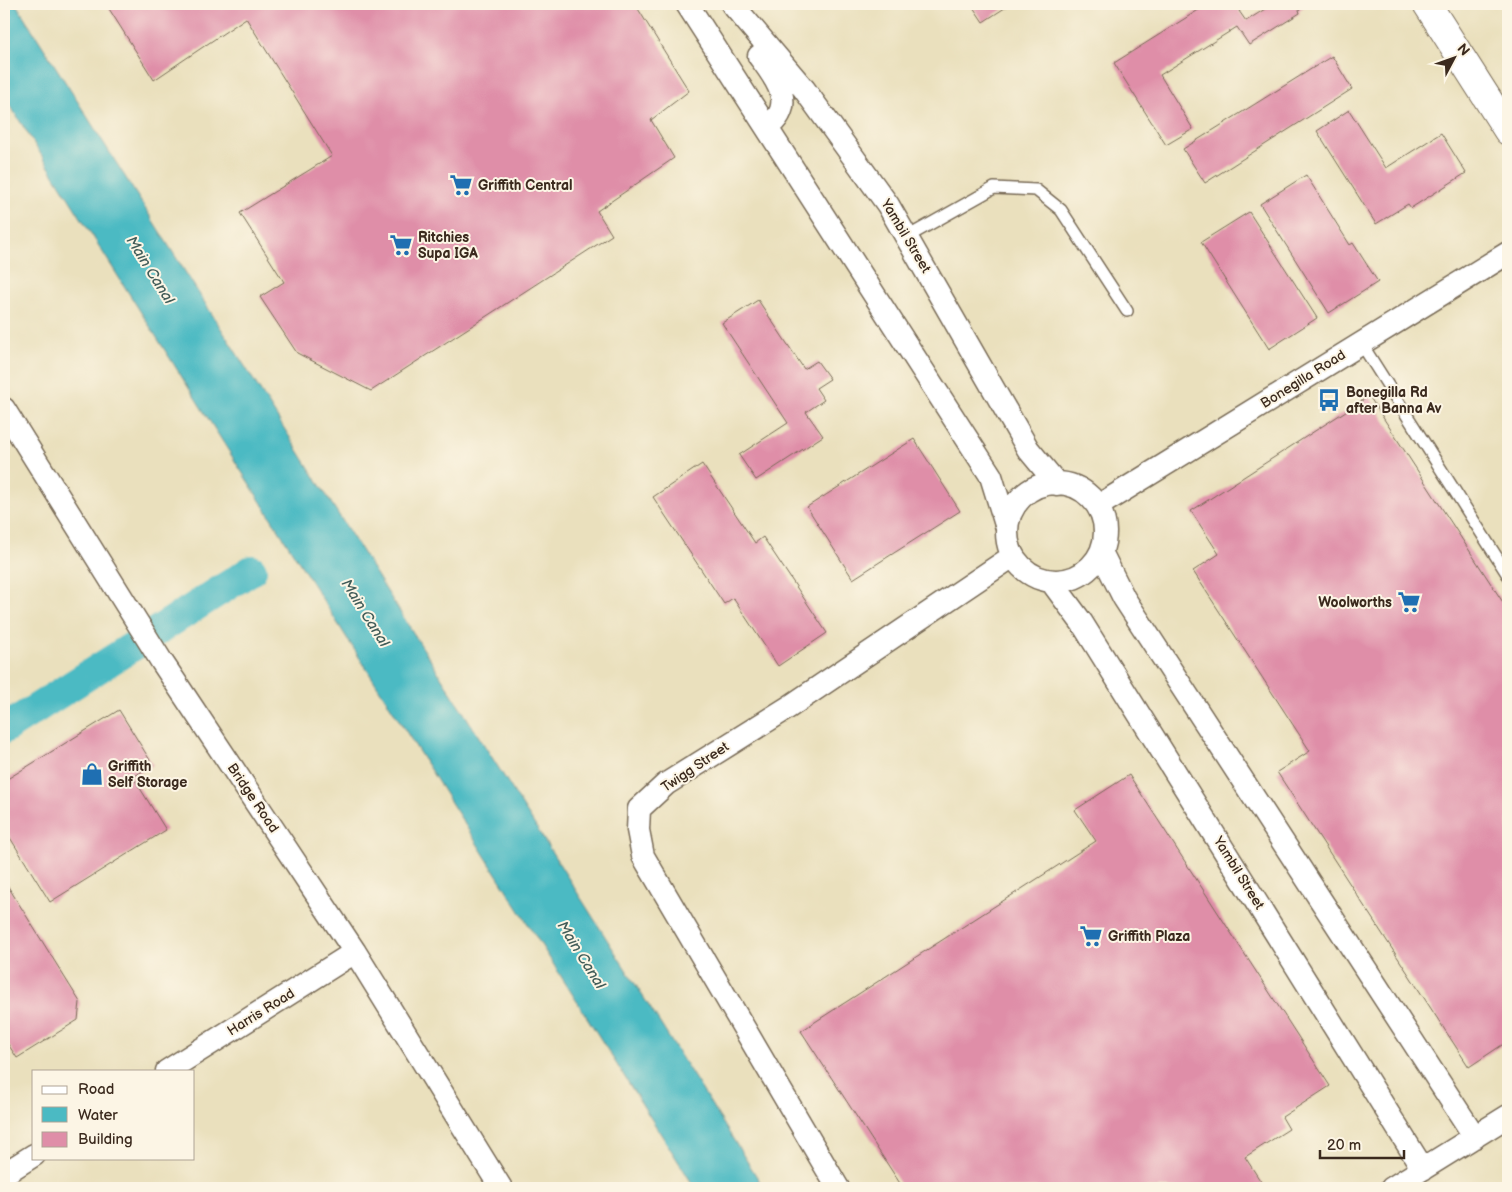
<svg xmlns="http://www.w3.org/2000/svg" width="1512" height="1192" font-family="'Balsamiq Sans',sans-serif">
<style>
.water{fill:#4bbac3;stroke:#437270}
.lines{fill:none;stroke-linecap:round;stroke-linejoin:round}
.canal{stroke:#4bbac3;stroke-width:30}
.building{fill:#df8ea8}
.service-casing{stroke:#786a56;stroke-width:14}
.minor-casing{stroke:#786a56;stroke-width:25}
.primary-casing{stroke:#786a56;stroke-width:30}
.service{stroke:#fff;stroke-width:11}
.minor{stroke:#fff;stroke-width:22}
.primary{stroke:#fff;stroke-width:28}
.labels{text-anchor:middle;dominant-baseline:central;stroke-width:4;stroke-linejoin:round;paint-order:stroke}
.poi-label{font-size:14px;font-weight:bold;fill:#3b2a1e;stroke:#fcf5e5;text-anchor:start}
.street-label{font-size:14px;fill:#3b2a1e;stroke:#fcf5e5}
.water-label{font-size:15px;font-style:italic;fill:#415c58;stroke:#fcf5e5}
</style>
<rect width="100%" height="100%" fill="#fcf5e5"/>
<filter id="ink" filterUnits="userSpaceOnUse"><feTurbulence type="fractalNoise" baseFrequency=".02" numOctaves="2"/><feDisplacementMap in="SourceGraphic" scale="10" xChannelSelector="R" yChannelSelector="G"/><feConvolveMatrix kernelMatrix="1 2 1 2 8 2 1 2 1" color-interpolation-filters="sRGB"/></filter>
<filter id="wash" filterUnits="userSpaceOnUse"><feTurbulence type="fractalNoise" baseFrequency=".0096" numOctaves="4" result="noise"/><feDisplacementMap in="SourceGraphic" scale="20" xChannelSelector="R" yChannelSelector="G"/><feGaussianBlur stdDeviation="1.12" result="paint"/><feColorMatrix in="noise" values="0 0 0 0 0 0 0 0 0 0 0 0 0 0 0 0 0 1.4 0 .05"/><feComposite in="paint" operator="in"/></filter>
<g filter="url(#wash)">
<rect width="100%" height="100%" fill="#eae0bd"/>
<path class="water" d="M 4,4 L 16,4 L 764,1188 L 695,1188 L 4,96 Z"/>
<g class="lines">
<path class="canal" d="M 4,729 L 252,570"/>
</g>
<g id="blocks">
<path class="building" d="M 106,4 L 635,4 L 689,91 L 651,120 L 674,158 L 597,211 L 612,235 L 371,391 L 297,353 L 260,297 L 284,282 L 240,213 L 332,156 L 246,18 L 154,80 Z
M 971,4 L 1011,4 L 983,22 Z
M 1208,4 L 1250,4 L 1239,11 L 1246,21 L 1265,9 L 1262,4 L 1308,4 L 1299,10 L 1300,13 L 1249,45 L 1237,27 L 1160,75 L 1193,129 L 1166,145 L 1114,63 Z
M 1332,56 L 1352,89 L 1205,183 L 1183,149 Z
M 1349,110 L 1386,168 L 1441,133 L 1466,173 L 1411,208 L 1408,204 L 1376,224 L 1317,131 Z
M 1306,175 L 1350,245 L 1353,243 L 1378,282 L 1329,313 L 1260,204 Z
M 1249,212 L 1317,318 L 1269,349 L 1201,242 Z
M 758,300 L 804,369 L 817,361 L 830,379 L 816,388 L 824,400 L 806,412 L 823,436 L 756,480 L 739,455 L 788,423 L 722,323 Z
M 1369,396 L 1508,610 L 1508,1041 L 1469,1067 L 1277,772 L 1310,751 L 1193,571 L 1219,554 L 1191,511 Z
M 914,439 L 960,511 L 853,579 L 807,507 Z
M 702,464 L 755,543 L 763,537 L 827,633 L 778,666 L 733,598 L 724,604 L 653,497 Z
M 119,710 L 153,765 L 133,777 L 166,830 L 50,902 L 4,828 L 4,781 Z
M 1129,775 L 1330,1086 L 1282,1117 L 1289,1129 L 1245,1157 L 1265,1188 L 903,1188 L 801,1031 L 1096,841 L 1075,810 Z
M 4,880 L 80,1002 L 78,1020 L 17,1058 L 4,1038 Z"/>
</g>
</g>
<g filter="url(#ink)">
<use href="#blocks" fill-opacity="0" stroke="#786a56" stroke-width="1"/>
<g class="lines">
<defs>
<path id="service" d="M 907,237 L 994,188 L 1036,190 L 1061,210 L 1127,311
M 1361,343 L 1508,575"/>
<path id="minor" d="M 687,4 L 991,476 L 1007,528
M 732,4 L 804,89 L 888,205 L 1028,449 L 1057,484
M 759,56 C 776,79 797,104 768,127
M 4,409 L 162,662 L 355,952 L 501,1188
M1007 532a49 49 0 1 1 98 0a49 49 0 1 1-98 0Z
M 1098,506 L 1508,253
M 1101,552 L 1124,598 L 1475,1137
M 1051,581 L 1082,623 L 1423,1169
M 167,1071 L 355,952
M 4,1174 L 34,1155
M 838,1188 L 643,856 L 638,830 L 639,809 L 666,784 L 789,707 L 1013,556
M 1392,1188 L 1508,1116"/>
<path id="primary" d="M 1427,4 L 1508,131"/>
</defs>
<use href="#service" class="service-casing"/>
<use href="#minor" class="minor-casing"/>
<use href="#primary" class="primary-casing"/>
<use href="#service" class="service"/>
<use href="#minor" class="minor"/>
<use href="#primary" class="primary"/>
</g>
</g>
<defs>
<symbol id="supermarket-bare" viewBox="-9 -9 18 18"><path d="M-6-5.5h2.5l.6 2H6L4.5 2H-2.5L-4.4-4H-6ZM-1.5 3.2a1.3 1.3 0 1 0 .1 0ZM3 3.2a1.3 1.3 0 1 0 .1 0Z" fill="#1f6fb2" stroke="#fcf5e5" stroke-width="2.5" paint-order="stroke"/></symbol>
<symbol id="bus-bare" viewBox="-9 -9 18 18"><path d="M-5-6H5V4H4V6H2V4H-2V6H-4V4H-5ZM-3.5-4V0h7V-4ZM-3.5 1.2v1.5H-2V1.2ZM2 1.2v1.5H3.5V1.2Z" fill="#1f6fb2" stroke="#fcf5e5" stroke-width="2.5" paint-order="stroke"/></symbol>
<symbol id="shop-bare" viewBox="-9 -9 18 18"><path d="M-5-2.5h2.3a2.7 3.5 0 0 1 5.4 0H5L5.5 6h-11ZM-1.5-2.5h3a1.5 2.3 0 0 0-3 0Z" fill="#1f6fb2" stroke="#fcf5e5" stroke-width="2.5" paint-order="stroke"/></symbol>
</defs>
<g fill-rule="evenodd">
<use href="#supermarket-bare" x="445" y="169" width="32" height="32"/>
<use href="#supermarket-bare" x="385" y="229" width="32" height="32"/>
<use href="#bus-bare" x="1313" y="384" width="32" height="32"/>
<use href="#supermarket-bare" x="1393" y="586" width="32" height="32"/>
<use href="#shop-bare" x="76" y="758" width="32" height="32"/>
<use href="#supermarket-bare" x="1075" y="920" width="32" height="32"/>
</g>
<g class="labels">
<g class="poi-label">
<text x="478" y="185">Griffith Central</text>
<text x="418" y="237">Ritchies<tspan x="418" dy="16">Supa IGA</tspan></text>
<text x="1346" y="392">Bonegilla Rd<tspan x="1346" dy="16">after Banna Av</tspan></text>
<text x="1392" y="602" text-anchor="end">Woolworths</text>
<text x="108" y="766">Griffith<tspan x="108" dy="16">Self Storage</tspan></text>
<text x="1108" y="936">Griffith Plaza</text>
</g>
<g class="street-label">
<text transform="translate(906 236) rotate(59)">Yambil Street</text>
<text transform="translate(1303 379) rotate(-32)">Bonegilla Road</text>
<text transform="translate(695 767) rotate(-34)">Twigg Street</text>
<text transform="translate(253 798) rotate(56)">Bridge Road</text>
<text transform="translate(1239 873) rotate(58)">Yambil Street</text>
<text transform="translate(261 1012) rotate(-32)">Harris Road</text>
</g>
<g class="water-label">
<text transform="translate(150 270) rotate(58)">Main Canal</text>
<text transform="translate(365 613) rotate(58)">Main Canal</text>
<text transform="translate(581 955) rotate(58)">Main Canal</text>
</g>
</g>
<rect width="1512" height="1192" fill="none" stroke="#fcf5e5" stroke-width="20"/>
<rect x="32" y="1070" width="162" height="90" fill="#fcf5e5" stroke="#afa495"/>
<rect x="42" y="1086" width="25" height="8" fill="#ffffff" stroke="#afa495"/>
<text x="78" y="1094" font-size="15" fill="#3b2a1e">Road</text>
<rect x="42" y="1107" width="25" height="15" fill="#4bbac3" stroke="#afa495"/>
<text x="78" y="1120" font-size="15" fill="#3b2a1e">Water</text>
<rect x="42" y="1132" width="25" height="15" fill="#df8ea8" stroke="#afa495"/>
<text x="78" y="1144" font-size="15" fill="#3b2a1e">Building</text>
<g transform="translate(1454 58) rotate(49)" stroke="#fcf5e5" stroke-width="4" paint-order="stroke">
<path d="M0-4L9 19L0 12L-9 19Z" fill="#3b2a1e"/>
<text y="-8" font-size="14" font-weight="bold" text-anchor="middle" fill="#3b2a1e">N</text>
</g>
<path d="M1320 1150v8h84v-8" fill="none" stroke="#3b2a1e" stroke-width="2.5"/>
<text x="1327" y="1150" font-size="15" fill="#3b2a1e" stroke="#fcf5e5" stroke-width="4" paint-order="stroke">20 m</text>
</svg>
